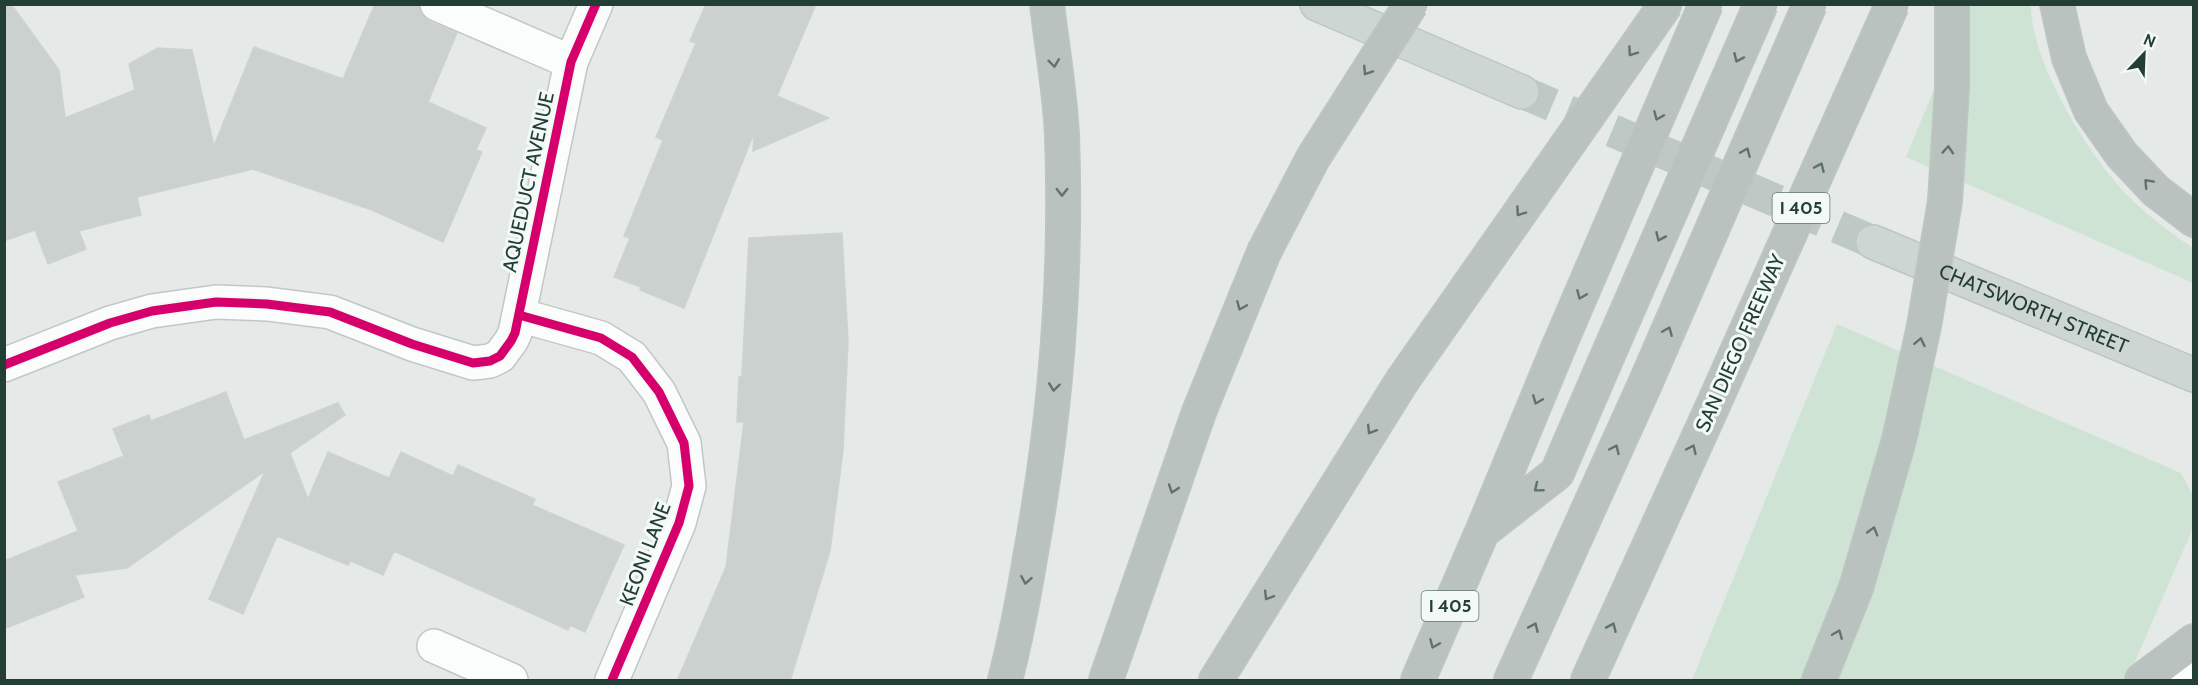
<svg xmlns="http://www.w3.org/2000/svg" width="2198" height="685" font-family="Cabin,sans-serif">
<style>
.green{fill:#cee3d4}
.building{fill:#cbd1ce;stroke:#ced3d1;stroke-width:1.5}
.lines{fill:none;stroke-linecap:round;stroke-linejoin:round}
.major-tunnel{stroke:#bec8c4;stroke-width:33;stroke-dasharray:33 16;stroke-linecap:butt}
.minor-casing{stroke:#c2c7c5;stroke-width:36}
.major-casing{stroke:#bdc6c3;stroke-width:36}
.highway-casing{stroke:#bdc6c3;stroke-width:36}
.minor{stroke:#fbfcfc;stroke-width:33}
.major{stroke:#ced6d4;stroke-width:33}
.highway{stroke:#bac2c0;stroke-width:33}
.highway-bridge-casing{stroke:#bdc6c3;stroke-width:36;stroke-linecap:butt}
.highway-bridge{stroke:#bac2c0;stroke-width:33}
.cycleway-casing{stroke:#f3f9f6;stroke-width:13}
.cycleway{stroke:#d6006c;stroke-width:9}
.oneway{stroke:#5f736d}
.labels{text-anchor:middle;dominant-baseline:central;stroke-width:6;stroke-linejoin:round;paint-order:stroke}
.shield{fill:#f3f9f6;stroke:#61766f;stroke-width:1.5}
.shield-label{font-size:18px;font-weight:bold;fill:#223e35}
.street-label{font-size:20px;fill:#223e35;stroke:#f3f9f6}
</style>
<rect width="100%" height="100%" fill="#e5eae8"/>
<path class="green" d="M 1969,5 L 2031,5 C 2031,63 2089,156 2129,197 C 2148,216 2171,233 2193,248 L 2193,283 L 1906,157 Z
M 1837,324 L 2181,473 L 2193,496 L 2193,528 L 2127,680 L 1692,680 Z"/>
<path class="building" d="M 4,4 L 11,4 L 59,70 L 65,118 L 135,90 L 129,64 L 158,48 L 192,50 L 214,146 L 254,47 L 343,79 L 375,4 L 419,4 L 422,15 L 429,21 L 457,33 L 428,102 L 486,128 L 476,150 L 482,152 L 443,242 L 372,210 L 253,169 L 137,197 L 141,215 L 79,231 L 86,249 L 48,264 L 35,230 L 4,241 Z
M 706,4 L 816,4 L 777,96 L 829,118 L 753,151 L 754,133 L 684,308 L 640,290 L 641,287 L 614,277 L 630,238 L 624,236 L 663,140 L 656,137 L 696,43 L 690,41 Z
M 842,233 L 848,341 L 843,450 L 830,551 L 790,681 L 677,681 L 726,567 L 744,422 L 737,422 L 739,377 L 742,376 L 749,238 Z
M 226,392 L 244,440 L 338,403 L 345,415 L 290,453 L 308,499 L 328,452 L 389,478 L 401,452 L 453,476 L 458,465 L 535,499 L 532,505 L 624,545 L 585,632 L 570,625 L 568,630 L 394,551 L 383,575 L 351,561 L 348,565 L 277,536 L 243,614 L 209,599 L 265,471 L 127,568 L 75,575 L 84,597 L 4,629 L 4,561 L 78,531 L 58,482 L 124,456 L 113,429 L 149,415 L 151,421 Z"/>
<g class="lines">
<path class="major-tunnel" d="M 1522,92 L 1873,242"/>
<defs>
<path id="minor" d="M 437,4 L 571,62
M 519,315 L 601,338 L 632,357 L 659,392 L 684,443 L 689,486 L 679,523 L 612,680
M 4,365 L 110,323 L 152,311 L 216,302 L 267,304 L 330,312 L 412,344 L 473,363 L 490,361 L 500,356 L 511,341 L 515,333 L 571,62 L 596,4
M 434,646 L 511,680
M 2183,680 L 2194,655"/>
<g id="major">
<path d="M 1317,4 L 1522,92"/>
<path id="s1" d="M 1873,242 L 2194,375"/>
</g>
<path id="highway" d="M 2057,4 L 2069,58 L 2091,111 L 2122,155 L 2156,191 L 2194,220
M 1483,531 L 1557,473 L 1604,364
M 1005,680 C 1016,638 1024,595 1031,552 C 1056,415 1067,275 1062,135 C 1060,92 1052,48 1047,4
M 1106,680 L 1199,412 L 1264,252
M 1216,680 L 1402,381
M 1418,680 L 1482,532 L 1559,346
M 1511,680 L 1645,384
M 1588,680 L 1710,412
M 1819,680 L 1856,588
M 2142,680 L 2194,641"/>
</defs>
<use href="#minor" class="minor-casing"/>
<use href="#major" class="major-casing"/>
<use href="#highway" class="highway-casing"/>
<use href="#minor" class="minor"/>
<use href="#major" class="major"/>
<use href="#highway" class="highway"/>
<defs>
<path id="highway-bridge" d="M 1264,252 L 1313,158 L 1411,4
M 1559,346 L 1706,4
M 1604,364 L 1761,4
M 1402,381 L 1666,4
M 1645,384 L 1810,4
M 1710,412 L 1892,5
M 1856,588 L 1899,440 L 1924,326 L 1945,201 L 1952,88 L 1952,4"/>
</defs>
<use href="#highway-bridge" class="highway-bridge-casing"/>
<use href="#highway-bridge" class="highway-bridge"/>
<defs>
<path id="cycleway" d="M 519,315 L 601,338 L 632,357 L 659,392 L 684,443 L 689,486 L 679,523 L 612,680
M 4,365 L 110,323 L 152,311 L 216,302 L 267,304 L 330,312 L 412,344 L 473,363 L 490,361 L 500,356 L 511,341 L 515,333 L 571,62 L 596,4"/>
</defs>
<use href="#cycleway" class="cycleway-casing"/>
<use href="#cycleway" class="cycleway"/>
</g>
<defs><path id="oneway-chevron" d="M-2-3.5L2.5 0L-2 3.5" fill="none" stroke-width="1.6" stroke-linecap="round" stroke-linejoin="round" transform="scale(1.5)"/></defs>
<g class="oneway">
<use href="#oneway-chevron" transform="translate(1632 52) rotate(125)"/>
<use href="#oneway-chevron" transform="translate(1738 58) rotate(114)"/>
<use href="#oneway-chevron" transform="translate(1054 63) rotate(83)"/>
<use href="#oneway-chevron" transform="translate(1367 71) rotate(123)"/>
<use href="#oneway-chevron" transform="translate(1658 116) rotate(113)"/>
<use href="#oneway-chevron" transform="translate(1948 150) rotate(-86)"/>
<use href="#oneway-chevron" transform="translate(1746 152) rotate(-67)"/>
<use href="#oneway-chevron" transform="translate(1820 167) rotate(-66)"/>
<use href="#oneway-chevron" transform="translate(2148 183) rotate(-133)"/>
<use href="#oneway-chevron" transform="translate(1062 192) rotate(90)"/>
<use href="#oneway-chevron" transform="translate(1520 212) rotate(125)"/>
<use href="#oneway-chevron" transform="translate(1660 237) rotate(114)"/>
<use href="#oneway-chevron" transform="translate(1581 295) rotate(113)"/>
<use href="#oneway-chevron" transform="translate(1241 306) rotate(113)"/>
<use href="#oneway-chevron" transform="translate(1668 331) rotate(-67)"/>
<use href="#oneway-chevron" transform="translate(1920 342) rotate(-78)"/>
<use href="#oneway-chevron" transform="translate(1054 387) rotate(97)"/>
<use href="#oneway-chevron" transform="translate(1537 400) rotate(112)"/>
<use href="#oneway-chevron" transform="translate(1371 430) rotate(122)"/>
<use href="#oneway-chevron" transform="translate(1615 449) rotate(-65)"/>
<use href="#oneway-chevron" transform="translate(1692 449) rotate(-65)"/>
<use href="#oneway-chevron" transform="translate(1538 488) rotate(141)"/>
<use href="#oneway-chevron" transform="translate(1173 489) rotate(109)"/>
<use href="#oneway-chevron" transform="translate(1873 531) rotate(-74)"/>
<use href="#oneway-chevron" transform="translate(1026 580) rotate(100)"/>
<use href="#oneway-chevron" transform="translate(1268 596) rotate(122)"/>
<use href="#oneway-chevron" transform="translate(1534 627) rotate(-66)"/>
<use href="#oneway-chevron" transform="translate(1612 627) rotate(-66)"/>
<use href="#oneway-chevron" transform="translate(1838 634) rotate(-68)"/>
<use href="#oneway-chevron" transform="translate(1434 644) rotate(113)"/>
</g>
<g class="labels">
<g class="shield">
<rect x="1772.5" y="193" width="57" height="30" rx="4.5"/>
<rect x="1421.5" y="591" width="57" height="30" rx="4.5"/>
</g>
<g class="shield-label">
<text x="1801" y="208">I 405</text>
<text x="1450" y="606">I 405</text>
</g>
<g class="street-label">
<text transform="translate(528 182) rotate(-78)">AQUEDUCT AVENUE</text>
<text stroke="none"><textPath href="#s1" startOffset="174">CHATSWORTH STREET</textPath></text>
<text transform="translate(1740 343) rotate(-66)">SAN DIEGO FREEWAY</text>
<text transform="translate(645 554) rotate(-69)">KEONI LANE</text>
</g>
</g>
<rect width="2198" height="685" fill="none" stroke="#223e35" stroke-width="12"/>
<g transform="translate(2144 54) rotate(23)" stroke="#f3f9f6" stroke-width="4.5" paint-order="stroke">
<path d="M0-4.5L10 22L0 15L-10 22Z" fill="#223e35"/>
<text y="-9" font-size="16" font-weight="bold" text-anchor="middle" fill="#223e35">N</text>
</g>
</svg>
